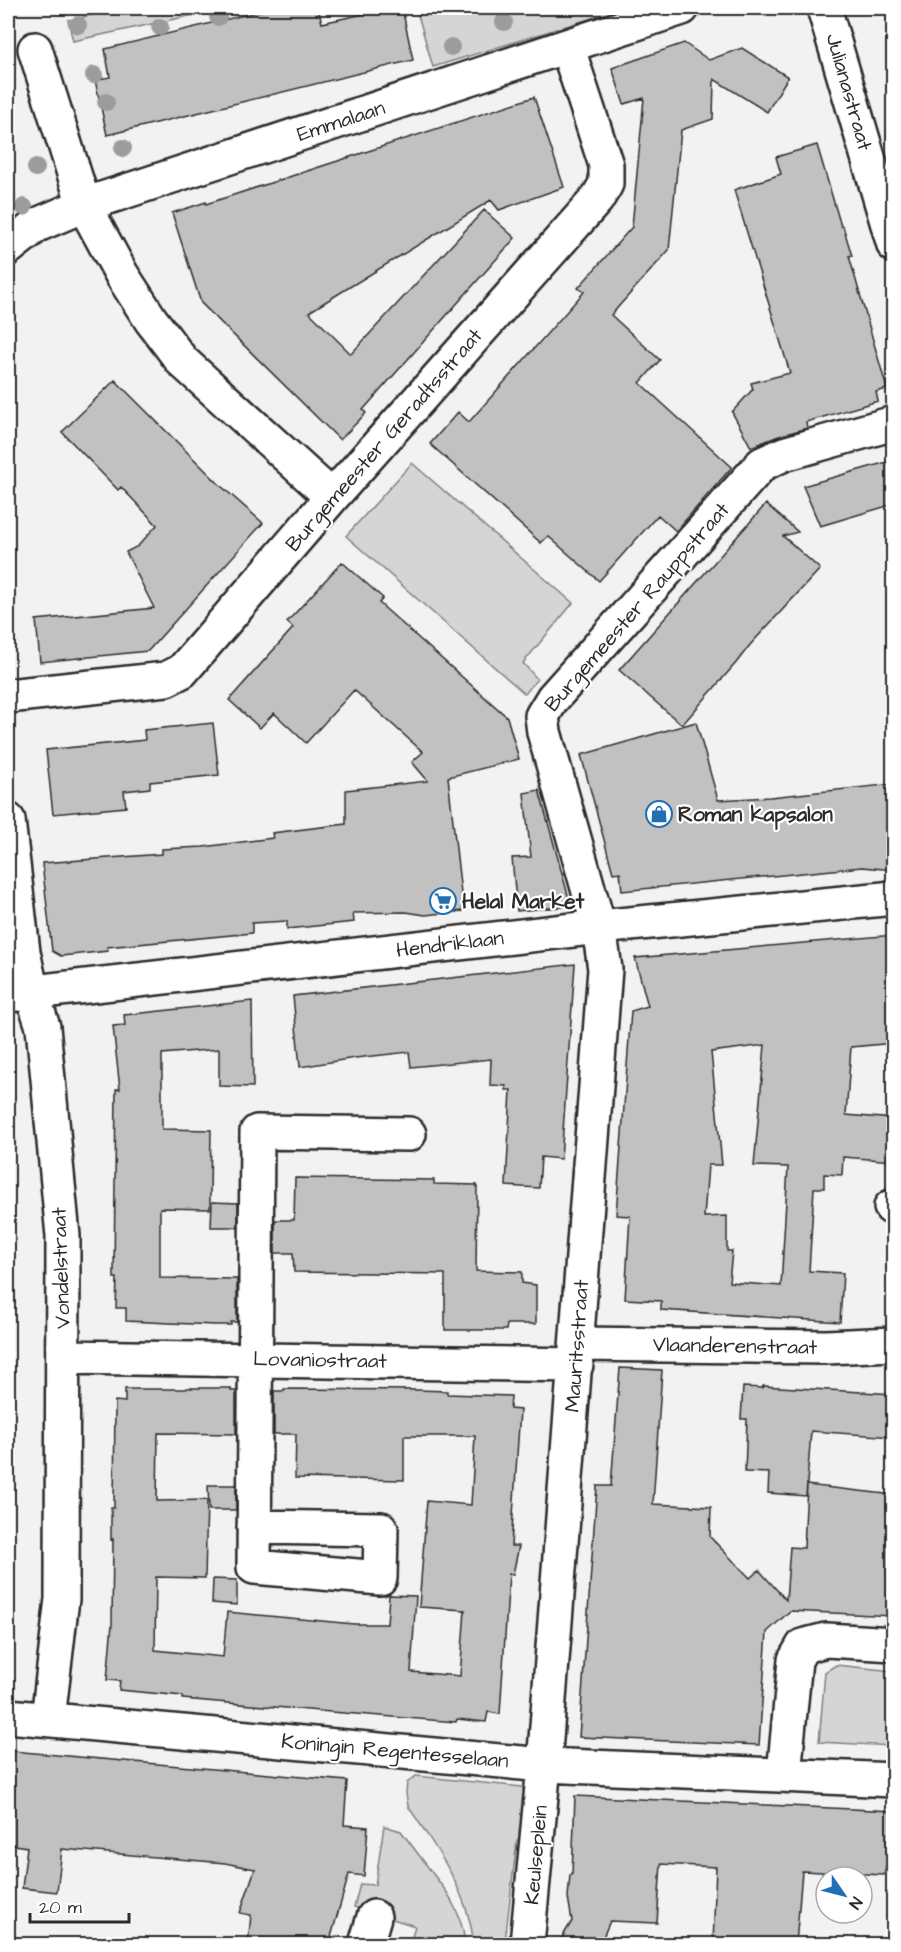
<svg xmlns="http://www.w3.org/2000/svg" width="901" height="1952" font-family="'Architects Daughter',sans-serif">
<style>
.green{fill:#d5d5d5;stroke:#808080;stroke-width:1.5}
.building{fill:#c1c1c1;stroke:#2b2b2b;stroke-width:1.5;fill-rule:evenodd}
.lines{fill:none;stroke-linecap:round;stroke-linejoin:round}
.minor-casing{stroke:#2b2b2b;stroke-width:38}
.minor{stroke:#fff;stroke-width:33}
.tree{fill:#9c9c9c}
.labels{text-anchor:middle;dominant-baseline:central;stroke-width:4.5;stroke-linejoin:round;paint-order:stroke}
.street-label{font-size:21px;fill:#2b2b2b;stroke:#fff}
.poi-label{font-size:21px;font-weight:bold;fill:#2b2b2b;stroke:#fff;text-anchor:start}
</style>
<rect width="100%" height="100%" fill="#f2f2f2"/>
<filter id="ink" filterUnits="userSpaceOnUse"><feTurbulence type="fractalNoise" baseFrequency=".0167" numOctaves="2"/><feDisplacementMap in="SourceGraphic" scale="12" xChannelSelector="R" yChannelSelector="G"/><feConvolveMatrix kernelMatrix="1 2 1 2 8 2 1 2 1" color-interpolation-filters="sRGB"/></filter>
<g filter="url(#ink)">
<path class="green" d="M 127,8 L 226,8 L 73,41 L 68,20 Z
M 416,8 L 625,8 L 433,67 Z
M 412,463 L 573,603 L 523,663 L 537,679 L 525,694 L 346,536 Z
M 836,1665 L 893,1671 L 893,1746 L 819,1742 L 825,1672 Z
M 416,1776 L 522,1787 L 527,1798 L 525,1840 L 517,1840 L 505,1941 L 478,1940 L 473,1937 C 465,1886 436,1848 408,1806 L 406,1793 L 407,1783 Z
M 384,1826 L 401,1831 L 448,1894 L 458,1914 L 463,1930 L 465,1944 L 410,1944 L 415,1926 L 354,1907 L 360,1884 L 375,1885 Z"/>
<path class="building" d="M 273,8 L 318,8 L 322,23 L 391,8 L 402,8 L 413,60 L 107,135 L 95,80 L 110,77 L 105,49 Z
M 684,43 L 709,60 L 742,48 L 788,77 L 767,112 L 714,79 L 713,119 L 681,130 L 669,250 L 611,315 L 660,360 L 640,383 L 732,467 L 676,531 L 658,515 L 599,581 L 548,536 L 541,543 L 430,444 L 458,412 L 469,422 L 584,292 L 578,288 L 632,227 L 644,98 L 624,104 L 612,68 Z
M 534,97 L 564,187 L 499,210 L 491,200 L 309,312 L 351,354 L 484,210 L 515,238 L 363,410 L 366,413 L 340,440 L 201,303 L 172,213 L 206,202 L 206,204 Z
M 817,145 L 841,226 L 843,226 L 852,256 L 849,256 L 887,389 L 876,392 L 878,401 L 806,422 L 807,428 L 779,436 L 751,447 L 732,412 L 753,389 L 751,383 L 790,373 L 734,190 L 781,174 L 776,157 Z
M 115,380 L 221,486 L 263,523 L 148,651 L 40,662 L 36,620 L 154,608 L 126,552 L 138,546 L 157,525 L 121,487 L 118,490 L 62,432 Z
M 894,460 L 894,504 L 820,526 L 803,486 Z
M 766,504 L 798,532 L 783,536 L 820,569 L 750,645 L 736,663 L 682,725 L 619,670 Z
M 342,562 L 383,598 L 379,603 L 507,717 L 519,759 L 448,777 L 463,911 L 425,915 L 406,912 L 353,913 L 354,922 L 287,929 L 287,921 L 252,923 L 252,933 L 107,947 L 108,951 L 61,956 L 52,951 L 42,863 L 162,854 L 162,849 L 203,847 L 273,838 L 272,833 L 346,824 L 346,790 L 428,781 L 412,762 L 423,752 L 354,690 L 306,743 L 274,713 L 260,728 L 229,700 L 293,628 L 287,622 Z
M 696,722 L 718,800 L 770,797 L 894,784 L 894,870 L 862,867 L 622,891 L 620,872 L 613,873 L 581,755 Z
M 213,723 L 219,775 L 150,782 L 150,788 L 124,791 L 126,807 L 53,814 L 46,750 L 145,740 L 144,730 Z
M 539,790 L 571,906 L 517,911 L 512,858 L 531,857 L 524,793 Z
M 894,935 L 894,1043 L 851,1047 L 846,1115 L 894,1119 L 894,1161 L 843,1157 L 842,1175 L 824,1174 L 824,1188 L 814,1188 L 809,1271 L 843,1273 L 840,1322 L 661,1310 L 661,1301 L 625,1299 L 630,1216 L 616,1215 L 631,1011 L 648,1006 L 635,958 ZM 765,1045 L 754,1166 L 788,1167 L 781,1286 L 729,1282 L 732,1251 L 727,1251 L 727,1216 L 704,1217 L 708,1165 L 722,1165 L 711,1052 Z
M 575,964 L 561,1159 L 541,1157 L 539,1188 L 506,1186 L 511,1090 L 506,1090 L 506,1086 L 490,1085 L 491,1059 L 411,1067 L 409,1052 L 355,1058 L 300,1067 L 293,996 Z
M 252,1001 L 253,1087 L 219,1086 L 219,1049 L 162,1054 L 162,1129 L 211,1130 L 210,1192 L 210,1209 L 160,1208 L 160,1278 L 237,1279 L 237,1322 L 231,1322 L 231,1325 L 215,1325 L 126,1321 L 126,1308 L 116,1308 L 117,1278 L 114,1278 L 116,1089 L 120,1089 L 113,1026 L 125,1025 L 124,1015 Z
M 295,1178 L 434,1180 L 434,1184 L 477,1185 L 476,1271 L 522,1272 L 522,1283 L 536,1285 L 536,1324 L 507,1324 L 506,1330 L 445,1330 L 445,1274 L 294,1272 L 293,1253 L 275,1253 L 275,1220 L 294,1220 Z
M 212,1202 L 238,1203 L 238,1227 L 211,1227 Z
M 620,1368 L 662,1370 L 653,1504 L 711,1507 L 710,1537 L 750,1578 L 759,1570 L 786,1600 L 790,1547 L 804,1548 L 807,1485 L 894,1495 L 894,1616 L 790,1611 L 767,1632 L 759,1745 L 579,1737 L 597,1486 L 611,1486 Z
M 763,1386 L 894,1394 L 894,1437 L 811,1431 L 806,1496 L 768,1493 L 769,1473 L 745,1472 L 747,1419 L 741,1419 L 743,1387 L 763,1388 Z
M 186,1388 L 231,1388 L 231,1391 L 236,1391 L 236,1434 L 158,1433 L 157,1501 L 207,1500 L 205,1578 L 156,1577 L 155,1650 L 223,1657 L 227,1612 L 354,1624 L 387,1624 L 389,1595 L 416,1596 L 411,1672 L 460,1676 L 465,1610 L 419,1607 L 427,1501 L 471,1505 L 475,1436 L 404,1436 L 404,1480 L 295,1478 L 296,1434 L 274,1434 L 274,1391 L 284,1391 L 284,1389 L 417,1390 L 447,1391 L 447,1394 L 511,1396 L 510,1409 L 520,1410 L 511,1546 L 519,1546 L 513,1574 L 509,1574 L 500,1714 L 488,1712 L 486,1722 L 457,1719 L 456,1722 L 331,1712 L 183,1699 L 183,1696 L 119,1690 L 120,1681 L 107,1680 L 112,1624 L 113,1539 L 111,1540 L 111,1508 L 114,1508 L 115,1401 L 125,1402 L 125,1389 L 186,1389 Z
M 208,1485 L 236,1485 L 236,1510 L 209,1510 Z
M 213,1579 L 237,1580 L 237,1605 L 212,1603 Z
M 12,1751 L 347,1781 L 344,1825 L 368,1827 L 364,1876 L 349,1874 L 329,1944 L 248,1944 L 251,1915 L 240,1913 L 255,1869 L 225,1863 L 62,1849 L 57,1892 L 22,1888 L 27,1847 L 8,1844 L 8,1801 Z
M 575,1796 L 894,1811 L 894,1838 L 884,1875 L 802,1871 L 796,1944 L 713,1944 L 716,1867 L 661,1864 L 657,1923 L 610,1921 L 600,1944 L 558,1944 L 572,1921 L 568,1897 L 570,1875 L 572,1875 Z"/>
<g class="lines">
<defs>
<path id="minor" d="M 824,8 L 894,245
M 35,49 L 84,205 L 122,275 L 151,320 L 182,361 L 332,497
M 8,248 L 37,225 L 84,205 L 682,8
M 8,696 L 166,679 L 182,671 L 332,497 L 597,199 L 606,184 L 606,165 L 567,46
M 8,820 L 23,952 L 32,993 L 43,1027 L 63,1236 L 62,1599 L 48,1719
M 8,995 L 599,927 L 894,898
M 891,1207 L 894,1207
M 577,1344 L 826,1347 L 894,1344
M 64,1357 L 576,1365
M 254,1527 L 381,1529 L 380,1578 L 254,1567 L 257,1132 L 409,1134
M 8,1716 L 544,1765 L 894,1780
M 784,1774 L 795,1660 L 803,1646 L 826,1640 L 894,1644
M 366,1944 L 374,1917
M 527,1944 L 544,1765 L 605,969 L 599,927 L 544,732 L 542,716 L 553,698 L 762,464 L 784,454 L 894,423"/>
</defs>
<use href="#minor" class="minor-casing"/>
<use href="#minor" class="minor"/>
</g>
<g class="tree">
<circle cx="218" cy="17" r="9"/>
<circle cx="504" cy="22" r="9"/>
<circle cx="78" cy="25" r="9"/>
<circle cx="160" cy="27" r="9"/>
<circle cx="451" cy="47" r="9"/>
<circle cx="94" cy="75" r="9"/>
<circle cx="106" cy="102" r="9"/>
<circle cx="123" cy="148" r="9"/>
<circle cx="36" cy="168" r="9"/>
<circle cx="24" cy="207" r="9"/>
</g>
</g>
<defs>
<symbol id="shop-ring" viewBox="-11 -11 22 22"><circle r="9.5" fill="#fff" stroke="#1f6fb2" stroke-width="1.5"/><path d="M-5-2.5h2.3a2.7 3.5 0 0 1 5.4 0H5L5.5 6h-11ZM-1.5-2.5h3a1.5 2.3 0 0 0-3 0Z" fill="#1f6fb2"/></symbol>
<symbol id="supermarket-ring" viewBox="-11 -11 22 22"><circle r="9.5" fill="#fff" stroke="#1f6fb2" stroke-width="1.5"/><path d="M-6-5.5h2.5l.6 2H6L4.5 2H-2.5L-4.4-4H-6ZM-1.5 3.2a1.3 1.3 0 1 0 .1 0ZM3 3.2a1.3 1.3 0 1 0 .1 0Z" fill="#1f6fb2"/></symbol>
</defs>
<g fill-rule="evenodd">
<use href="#shop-ring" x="644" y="799" width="30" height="30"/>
<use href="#supermarket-ring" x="428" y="886" width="30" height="30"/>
</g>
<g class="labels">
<g class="street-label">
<text transform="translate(849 92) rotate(74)">Julianastraat</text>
<text transform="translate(341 121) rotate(-18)">Emmalaan</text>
<text transform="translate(384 440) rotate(-49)">Burgemeester Geradtsstraat</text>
<text transform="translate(637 607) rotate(-49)">Burgemeester Rauppstraat</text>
<text transform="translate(450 944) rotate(-7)">Hendriklaan</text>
<text transform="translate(61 1268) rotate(-92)">Vondelstraat</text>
<text transform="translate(577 1346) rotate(-86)">Mauritsstraat</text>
<text transform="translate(735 1346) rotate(1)">Vlaanderenstraat</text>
<text transform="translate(320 1360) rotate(1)">Lovaniostraat</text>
<text transform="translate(395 1751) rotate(5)">Koningin Regentesselaan</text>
<text transform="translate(536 1855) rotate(-85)">Keulseplein</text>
</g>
<g class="poi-label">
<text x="678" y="814">Roman kapsalon</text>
<text x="462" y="901">Helal Market</text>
</g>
</g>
<rect width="901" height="1952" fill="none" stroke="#fff" stroke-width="30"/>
<rect x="15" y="15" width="871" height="1922" fill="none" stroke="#2b2b2b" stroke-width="2" filter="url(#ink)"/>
<g transform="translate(844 1895) rotate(125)"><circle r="28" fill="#ffffff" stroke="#aaaaaa" stroke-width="1.5"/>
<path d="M0-4.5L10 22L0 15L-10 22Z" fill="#1f6fb2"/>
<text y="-9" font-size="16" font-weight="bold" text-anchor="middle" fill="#2b2b2b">N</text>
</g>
<path d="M30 1913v9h99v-9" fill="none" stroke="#2b2b2b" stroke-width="3"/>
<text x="39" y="1913" font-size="18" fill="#2b2b2b" stroke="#ffffff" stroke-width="4.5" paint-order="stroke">20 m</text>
</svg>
